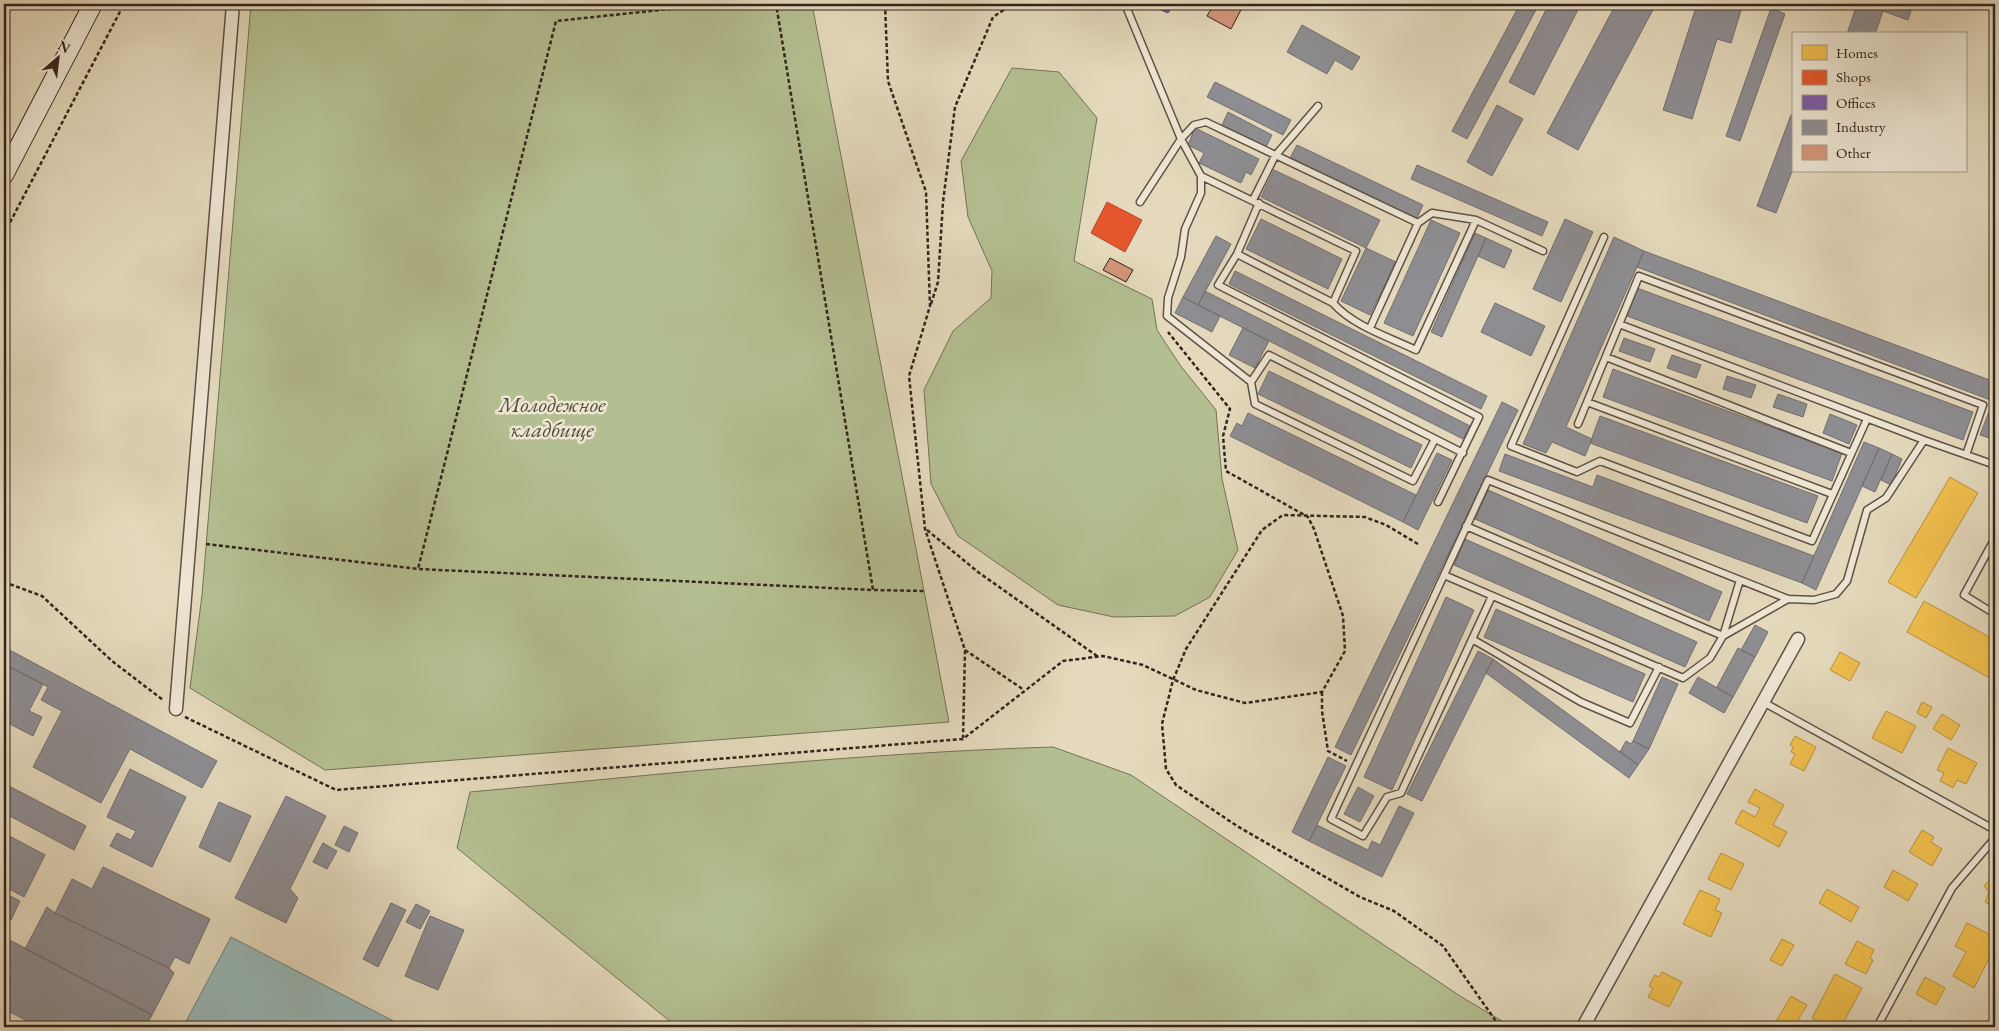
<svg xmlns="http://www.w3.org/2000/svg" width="1999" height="1031" font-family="'EB Garamond',serif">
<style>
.green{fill:#b4bf91;stroke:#747258}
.water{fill:#98b9b8;stroke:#707d7a}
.homes{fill:#f2c14e;stroke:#b99240}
.shops{fill:#e4572e;stroke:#af4829}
.offices{fill:#7b5ea7;stroke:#654d7e}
.industry{fill:#8d8d92;stroke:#726e6f}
.building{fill:#d5967b;stroke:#33241e}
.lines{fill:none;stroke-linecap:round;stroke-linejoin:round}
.lane-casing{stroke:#5f5146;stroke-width:9}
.street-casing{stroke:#5f5146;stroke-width:15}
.secondary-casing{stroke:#33241e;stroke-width:20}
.path{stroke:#33241e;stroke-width:2.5;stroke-dasharray:4 2.5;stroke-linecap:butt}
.lane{stroke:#ede6d3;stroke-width:6}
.street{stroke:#ede6d3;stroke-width:12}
.secondary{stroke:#ede6d3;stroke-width:18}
.labels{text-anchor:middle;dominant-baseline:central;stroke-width:5;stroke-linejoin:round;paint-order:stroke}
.park-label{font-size:22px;font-style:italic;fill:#534b3b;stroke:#ede6d3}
</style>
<rect width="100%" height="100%" fill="#e4d9bc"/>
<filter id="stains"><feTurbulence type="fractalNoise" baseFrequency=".004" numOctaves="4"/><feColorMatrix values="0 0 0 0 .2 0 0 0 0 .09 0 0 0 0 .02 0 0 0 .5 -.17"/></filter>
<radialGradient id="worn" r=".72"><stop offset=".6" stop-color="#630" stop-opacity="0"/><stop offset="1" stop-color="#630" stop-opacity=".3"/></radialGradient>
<path class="green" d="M 251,4 L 812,4 L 949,722 L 325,770 L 190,688 L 202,595 Z
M 1012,68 L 1059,72 L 1097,118 L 1074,261 L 1152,299 L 1157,330 L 1180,365 L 1216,410 L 1222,479 L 1238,550 L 1210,597 L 1175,616 L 1114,617 L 1058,605 L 958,536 L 931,484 L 924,390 L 953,331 L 991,298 L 992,271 L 968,217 L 961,161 Z
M 1053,747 L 1131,775 L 1460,996 L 1512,1027 L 677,1027 L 457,848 L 470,792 C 664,774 858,753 1053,747 Z"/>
<path class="water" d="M 231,937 L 405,1027 L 183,1027 Z"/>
<path class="homes" d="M 1950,477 L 1978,493 L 1916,598 L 1888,582 Z
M 1924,601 L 1995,640 L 1995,681 L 1907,632 Z
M 1840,652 L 1860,663 L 1850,681 L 1830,670 Z
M 1922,702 L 1932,707 L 1926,718 L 1917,713 Z
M 1886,711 L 1916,726 L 1902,753 L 1872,738 Z
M 1942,714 L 1960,725 L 1951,740 L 1933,729 Z
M 1795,736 L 1816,747 L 1804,771 L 1790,764 L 1795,754 L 1791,752 L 1793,747 L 1790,745 Z
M 1948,748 L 1977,763 L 1966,784 L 1957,780 L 1953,788 L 1940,781 L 1944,773 L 1937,770 Z
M 1755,789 L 1784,805 L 1773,825 L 1787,832 L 1779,847 L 1735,823 L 1742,810 L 1755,817 L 1760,808 L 1748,802 Z
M 1922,830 L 1934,837 L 1931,842 L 1942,849 L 1932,866 L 1909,852 Z
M 1721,853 L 1744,864 L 1731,890 L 1708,879 Z
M 1893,870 L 1918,884 L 1908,901 L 1884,887 Z
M 1995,874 L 1995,907 L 1985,902 L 1989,892 L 1984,886 Z
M 1827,889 L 1859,907 L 1851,922 L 1819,903 Z
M 1700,890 L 1720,899 L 1715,910 L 1722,913 L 1711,937 L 1683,924 Z
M 1967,923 L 1995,937 L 1995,947 L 1974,988 L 1953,976 L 1966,952 L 1955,946 Z
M 1782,939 L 1794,945 L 1782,966 L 1770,960 Z
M 1857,941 L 1874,950 L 1870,958 L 1873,960 L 1866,974 L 1845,964 Z
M 1662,972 L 1682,982 L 1669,1007 L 1648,997 L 1653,988 L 1649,986 L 1655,975 L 1659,977 Z
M 1835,974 L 1862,988 L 1841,1027 L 1829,1027 L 1812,1018 Z
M 1925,977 L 1945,988 L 1936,1005 L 1916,994 Z
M 1791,996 L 1807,1005 L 1794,1027 L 1782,1027 L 1775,1023 Z
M 1909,1020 L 1923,1027 L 1904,1027 Z"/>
<path class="shops" d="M 1107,202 L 1142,220 L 1125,252 L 1091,233 Z"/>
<path class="offices" d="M 1165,4 L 1172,7 L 1168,13 L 1161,10 Z"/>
<path class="industry" d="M 1453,4 L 1469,4 L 1465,10 Z
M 1520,4 L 1539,4 L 1467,139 L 1452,131 Z
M 1549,4 L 1581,4 L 1534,95 L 1509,82 Z
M 1616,4 L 1656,4 L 1578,150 L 1547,133 Z
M 1697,4 L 1743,4 L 1731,43 L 1717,39 L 1692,119 L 1663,110 Z
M 1857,4 L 1913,4 L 1908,20 L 1883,11 L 1875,34 L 1847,34 Z
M 1771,8 L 1785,14 L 1740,141 L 1726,136 Z
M 1302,25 L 1360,57 L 1352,70 L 1335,60 L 1327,74 L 1287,52 Z
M 1215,82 L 1291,120 L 1283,135 L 1207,97 Z
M 1497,105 L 1523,119 L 1492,176 L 1467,162 Z
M 1228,112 L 1272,135 L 1266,147 L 1222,125 Z
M 1791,115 L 1793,116 L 1793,169 L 1776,213 L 1757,206 Z
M 1195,128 L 1259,159 L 1251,175 L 1246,172 L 1241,183 L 1199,163 L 1204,153 L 1188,145 Z
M 1297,145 L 1423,205 L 1417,218 L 1290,158 Z
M 1417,165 L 1548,222 L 1542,236 L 1411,179 Z
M 1274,170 L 1380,220 L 1366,248 L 1261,197 Z
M 1261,219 L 1342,259 L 1328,289 L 1246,249 Z
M 1565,219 L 1593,232 L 1561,302 L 1533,289 Z
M 1431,220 L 1460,233 L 1413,336 L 1384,323 Z
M 1475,233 L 1486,238 L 1442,337 L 1431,332 Z
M 1216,236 L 1231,244 L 1198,305 L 1183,297 Z
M 1614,237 L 1644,251 L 1566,427 L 1592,439 L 1585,456 L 1552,442 L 1546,453 L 1523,444 Z
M 1486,238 L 1512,250 L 1504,268 L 1478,256 Z
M 1366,248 L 1396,262 L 1370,315 L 1341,301 Z
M 1644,251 L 1995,382 L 1995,396 L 1993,401 L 1637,267 Z
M 1235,271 L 1487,396 L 1481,409 L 1229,284 Z
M 1637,288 L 1973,412 L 1963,440 L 1627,316 Z
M 1205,291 L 1470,426 L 1463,439 L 1198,305 Z
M 1183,297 L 1220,316 L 1212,332 L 1175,313 Z
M 1495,303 L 1545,326 L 1531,356 L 1481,332 Z
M 1243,328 L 1269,341 L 1255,368 L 1229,355 Z
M 1624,338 L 1655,349 L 1650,362 L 1619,351 Z
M 1672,355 L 1701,365 L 1696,378 L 1667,368 Z
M 1613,369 L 1842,453 L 1832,481 L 1603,397 Z
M 1269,371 L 1422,445 L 1411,468 L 1258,394 Z
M 1727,376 L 1756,385 L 1751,398 L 1723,389 Z
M 1778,394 L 1807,404 L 1803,417 L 1773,407 Z
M 1995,396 L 1995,440 L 1980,435 Z
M 1502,402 L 1518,410 L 1351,755 L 1335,747 Z
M 1248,413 L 1416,495 L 1403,522 L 1230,436 L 1237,423 L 1242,426 Z
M 1830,414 L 1857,425 L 1849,444 L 1823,433 Z
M 1600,416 L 1818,496 L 1807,523 L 1590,443 Z
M 1864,442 L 1879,448 L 1816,590 L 1802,583 Z
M 1879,448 L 1892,454 L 1875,492 L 1862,486 Z
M 1437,453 L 1452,460 L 1418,530 L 1403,522 Z
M 1505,454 L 1593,487 L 1597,475 L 1814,556 L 1802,583 L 1499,471 Z
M 1892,454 L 1902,459 L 1891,485 L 1881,480 Z
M 1488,490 L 1722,592 L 1709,621 L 1475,519 Z
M 1465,539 L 1697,642 L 1685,667 L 1454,565 Z
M 1446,597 L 1474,610 L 1392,790 L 1364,777 Z
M 1496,609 L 1645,674 L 1633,702 L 1484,637 Z
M 1755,625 L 1768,632 L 1755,657 L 1741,650 Z
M 4,647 L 217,761 L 202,788 L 130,749 L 101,803 L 33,767 L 62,711 L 41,700 L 48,687 L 4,664 Z
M 1738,648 L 1755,657 L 1733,697 L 1717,687 Z
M 1478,651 L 1493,659 L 1422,801 L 1407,794 Z
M 1493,659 L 1638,765 L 1629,778 L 1486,673 Z
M 4,664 L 43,684 L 29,711 L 42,717 L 33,736 L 4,721 L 6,715 L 4,713 Z
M 1662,677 L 1678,684 L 1649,749 L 1633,741 Z
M 1698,677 L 1733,697 L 1724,713 L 1689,693 Z
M 1626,741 L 1631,744 L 1633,741 L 1649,749 L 1638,765 L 1620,752 Z
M 1328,757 L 1346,766 L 1309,841 L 1292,832 Z
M 130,769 L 186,797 L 152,867 L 110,846 L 117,833 L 131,840 L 136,831 L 107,817 Z
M 5,784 L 86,826 L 74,850 L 4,813 Z
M 1358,787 L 1374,796 L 1360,822 L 1344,814 Z
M 286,796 L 326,816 L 290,889 L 298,898 L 286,923 L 235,898 Z
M 219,802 L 251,816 L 230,862 L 199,847 Z
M 1399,806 L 1414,813 L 1382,877 L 1309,841 L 1317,825 L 1368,850 L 1372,841 L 1380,845 Z
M 344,826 L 358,833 L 349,852 L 335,845 Z
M 4,833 L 45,855 L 24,897 L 4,886 Z
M 323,843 L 337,851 L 327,869 L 313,862 Z
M 103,867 L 210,919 L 189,964 L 175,957 L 169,968 L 55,913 L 72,879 L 92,889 Z
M 6,894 L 20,901 L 11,920 L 4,916 L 4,899 Z
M 391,903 L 406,910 L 378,967 L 363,959 Z
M 416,904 L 430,911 L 420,929 L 406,922 Z
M 47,907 L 55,913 L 169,968 L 174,973 L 152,1015 L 25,949 Z
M 430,916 L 464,930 L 438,990 L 405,976 Z
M 4,937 L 152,1015 L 145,1027 L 39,1027 L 4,1009 Z"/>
<path class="building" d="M 1214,4 L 1244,4 L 1231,29 L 1207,16 Z
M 1110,258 L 1133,270 L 1126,282 L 1103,270 Z"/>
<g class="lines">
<defs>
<path id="lane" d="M 1125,4 L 1181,139 L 1201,176 L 1356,251 L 1333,303
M 1201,176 L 1201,193 L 1185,229 L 1181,257 L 1168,298 L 1167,316 L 1251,382 L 1255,404 L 1413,481 L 1435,439
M 1253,200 L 1275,156 L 1318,106
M 1140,202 L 1181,139 L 1194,125 L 1206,122 L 1418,223
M 1259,203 L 1237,254 L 1218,285 L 1479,417 L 1438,502
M 1604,237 L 1511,446 L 1577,472 L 1600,461 L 1812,541 L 1867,419
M 1237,254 L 1333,303 C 1353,326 1389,337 1416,350 L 1476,220
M 1619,324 L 1924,440
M 1370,328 L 1418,223 L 1432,213 L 1476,220 L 1543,251
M 1606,357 L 1851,453
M 1251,382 L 1269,355 L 1463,453
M 1587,402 L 1832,494
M 1578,424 L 1639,276 L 1983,405 L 1966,455
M 1466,526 L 1723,636 L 1740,580
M 1995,538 L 1964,595 L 1995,614
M 1444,575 L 1683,678 L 1710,658 L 1723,636 L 1788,599
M 1492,596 L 1401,793 L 1387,797 L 1363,836 L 1331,819 L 1488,480 L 1788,599 L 1814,600 L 1836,594 L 1847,581 L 1867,510 L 1886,498 L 1924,440 L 1995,465
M 1472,639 L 1581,702 L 1630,723 L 1659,667
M 1763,702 L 1995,830
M 1877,1027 L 1952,888 L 1995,838"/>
<path id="street" d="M 176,709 L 233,4
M 1583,1027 L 1798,639"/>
<path id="secondary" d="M 4,175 L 93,4"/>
</defs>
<use href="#lane" class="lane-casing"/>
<use href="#street" class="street-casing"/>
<use href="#secondary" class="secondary-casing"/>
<path class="path" d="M 717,4 L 556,21 L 418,569 L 873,590 L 776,4
M 885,4 L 888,81 L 926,192 L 930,306 L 909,376 L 925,529 L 965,650 L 963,738
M 4,234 L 124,4
M 931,304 L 938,282 L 943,202 L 955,107 L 993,17 L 1013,4
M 927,530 L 978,572 L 1097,656
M 206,544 L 418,569
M 1418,544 L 1386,525 L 1365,517 L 1283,515 L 1262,530 L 1186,649 L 1173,680 L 1162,724 L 1166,769 L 1176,785 L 1237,826 L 1360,897 L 1394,911 L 1443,946 L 1500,1027
M 4,582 L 42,596 L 112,661 L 163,700
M 874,590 L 925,591
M 965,650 L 1024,690
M 1322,692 L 1322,711 L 1328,751 L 1347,761
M 185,717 L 336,790 L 963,739 L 1063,661 L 1103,656 L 1143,665 L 1196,690 L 1245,703 L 1322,692 L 1345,651 L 1343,616 L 1314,529 L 1308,517 L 1226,471 L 1223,436 L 1230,409 L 1168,332"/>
<use href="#lane" class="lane"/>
<use href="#street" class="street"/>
<use href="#secondary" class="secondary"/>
</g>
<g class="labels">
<g class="park-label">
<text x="552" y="404">Молодежное<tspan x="552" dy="25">кладбище</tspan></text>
</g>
</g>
<rect width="1999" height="1031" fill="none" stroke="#e4d9bc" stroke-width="20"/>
<rect x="5" y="5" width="1989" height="1021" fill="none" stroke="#33241e" stroke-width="2.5"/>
<rect x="10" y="10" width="1979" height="1011" fill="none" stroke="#33241e"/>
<rect x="1792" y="32" width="175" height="140" fill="#ede6d3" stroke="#a3988b"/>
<rect x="1802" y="45" width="25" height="15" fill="#f2c14e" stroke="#a3988b"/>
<text x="1836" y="58" font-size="15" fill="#33241e">Homes</text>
<rect x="1802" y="70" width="25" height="15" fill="#e4572e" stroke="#a3988b"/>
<text x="1836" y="82" font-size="15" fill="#33241e">Shops</text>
<rect x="1802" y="95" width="25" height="15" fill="#7b5ea7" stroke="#a3988b"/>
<text x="1836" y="108" font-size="15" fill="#33241e">Offices</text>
<rect x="1802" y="120" width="25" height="15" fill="#8d8d92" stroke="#a3988b"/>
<text x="1836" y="132" font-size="15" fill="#33241e">Industry</text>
<rect x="1802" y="145" width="25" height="15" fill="#d5967b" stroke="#a3988b"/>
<text x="1836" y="158" font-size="15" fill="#33241e">Other</text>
<g transform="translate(58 58) rotate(28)" stroke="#ede6d3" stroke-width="4" paint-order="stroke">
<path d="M0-4L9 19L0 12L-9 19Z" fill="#33241e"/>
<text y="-8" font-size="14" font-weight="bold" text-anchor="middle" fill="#33241e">N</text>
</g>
<rect width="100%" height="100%" filter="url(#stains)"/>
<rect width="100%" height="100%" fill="url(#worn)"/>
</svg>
